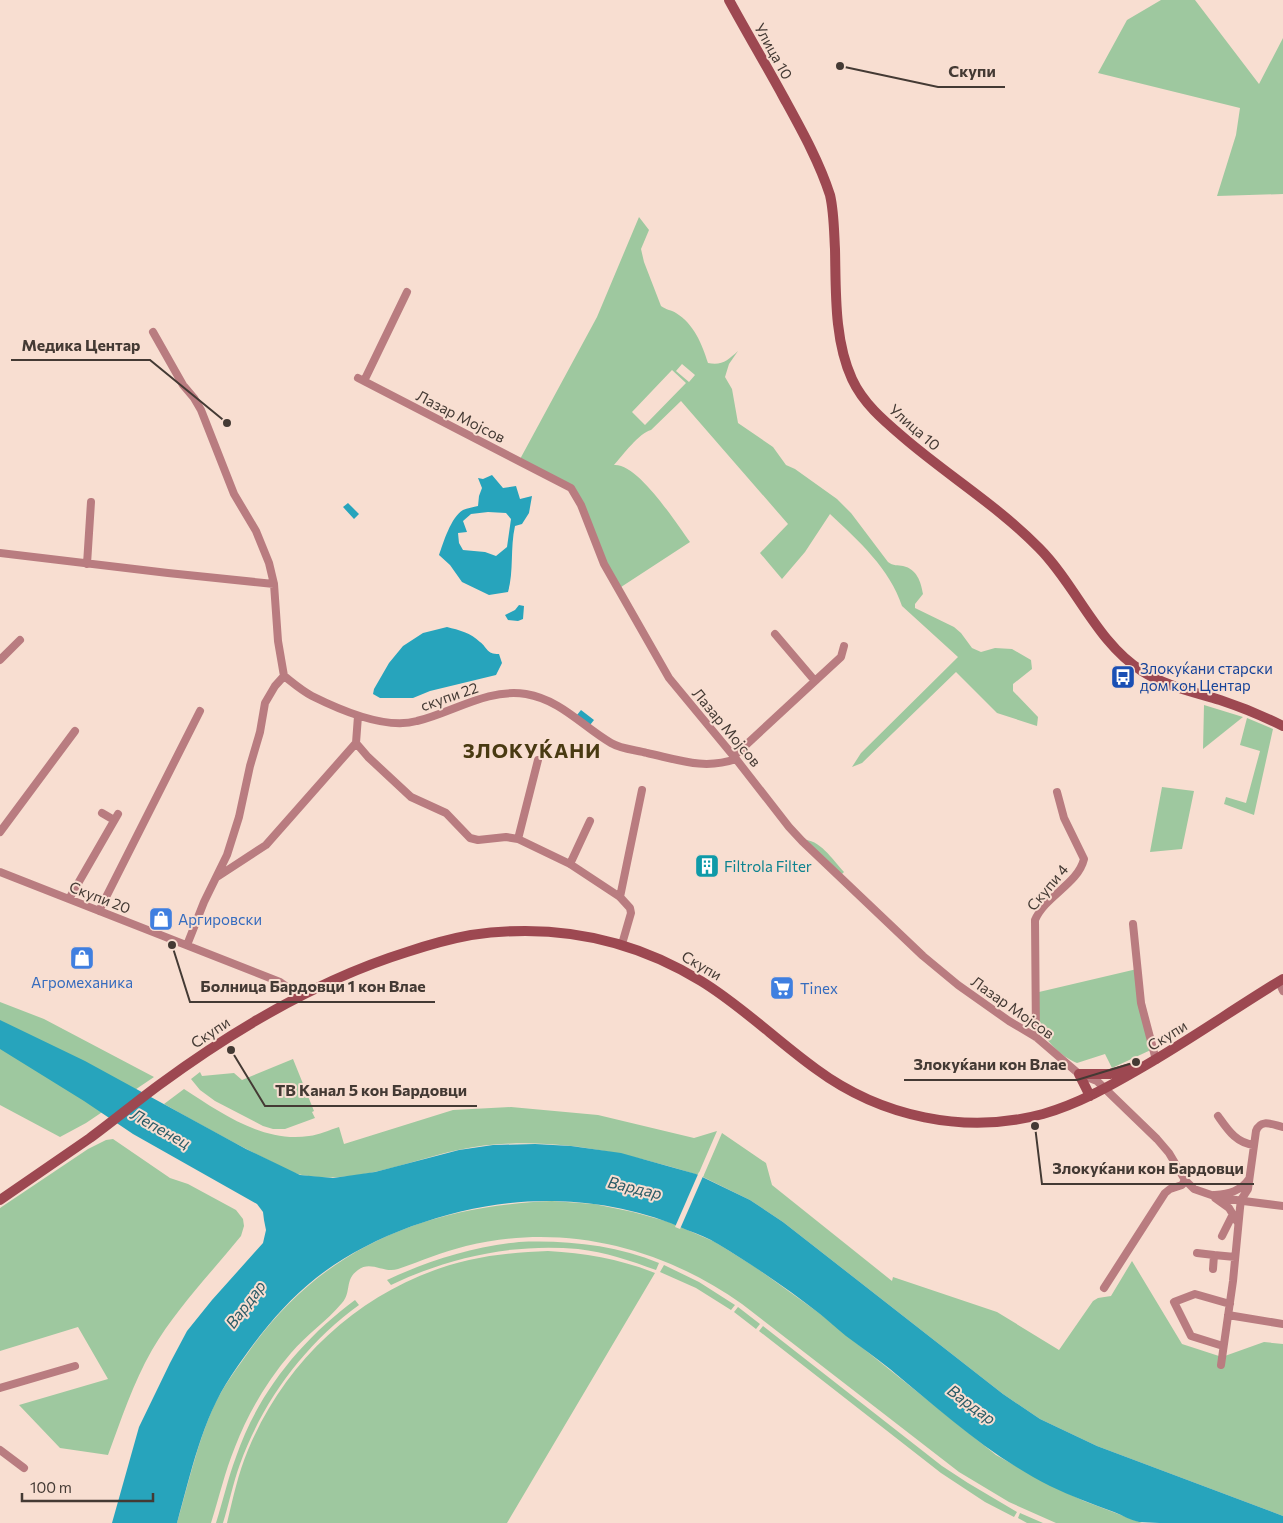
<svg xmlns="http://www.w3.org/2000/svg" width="1283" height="1523" font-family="Commissioner,sans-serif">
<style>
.green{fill:#9ec89f;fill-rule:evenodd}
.water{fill:#27a4bc;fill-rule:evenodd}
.pier{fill:#f8ded1}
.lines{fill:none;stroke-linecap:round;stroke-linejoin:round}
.street{stroke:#b97c80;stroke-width:8}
.secondary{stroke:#9d4851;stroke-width:10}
.labels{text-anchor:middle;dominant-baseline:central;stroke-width:4;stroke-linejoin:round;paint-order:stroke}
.street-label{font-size:15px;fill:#443a34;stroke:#f8ded1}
.transit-label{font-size:15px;fill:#164399;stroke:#f8ded1;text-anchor:start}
.culture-label{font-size:15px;fill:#0d838f;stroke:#f8ded1;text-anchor:start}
.shop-label{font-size:15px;fill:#366cbe;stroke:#f8ded1;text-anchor:start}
.water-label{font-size:16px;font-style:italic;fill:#2b5c67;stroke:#f8ded1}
.district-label{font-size:20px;font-weight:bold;letter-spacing:1px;fill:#493a12;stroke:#f8ded1}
.leader{fill:none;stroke:#443a34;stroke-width:2}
.callout-dot{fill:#443a34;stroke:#f8ded1;stroke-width:2}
.callout-label{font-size:16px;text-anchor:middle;font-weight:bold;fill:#443a34;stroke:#f8ded1;stroke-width:4;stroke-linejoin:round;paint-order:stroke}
</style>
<rect width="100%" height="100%" fill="#f8ded1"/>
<path class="green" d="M 1161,0 L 1195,0 L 1259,84 L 1283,38 L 1283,194 L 1217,196 L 1236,135 L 1240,108 L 1098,73 L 1127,20 Z
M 639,217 L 649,230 L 641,249 L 644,262 L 661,306 C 666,310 672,310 676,313 C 694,324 702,344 708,363 C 722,366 728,360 738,351 L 729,364 L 725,377 L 732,389 L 738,423 L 773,447 L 786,465 L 795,469 L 837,499 L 851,513 L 888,562 C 893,566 898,565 903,566 C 917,569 921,582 923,594 L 915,604 L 915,608 L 954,627 L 961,633 L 972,648 L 981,652 L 995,648 L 1012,649 L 1031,660 L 1032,669 L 1013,684 L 1013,691 L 1038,717 L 1037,726 L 997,713 L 956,672 L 862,763 L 852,767 L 861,753 L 958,657 L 902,606 C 890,569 858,540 830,514 L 805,552 L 782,579 L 760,553 L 788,524 L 681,401 L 651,430 C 639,433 623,455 614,465 C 638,463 676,523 690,542 L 618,589 L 573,492 L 519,461 L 597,317 ZM 682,364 L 695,375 L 689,382 L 676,371 ZM 672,370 L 686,383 L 645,425 L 632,412 Z
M 1204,705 L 1243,717 L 1203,749 Z
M 1247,718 L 1273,729 L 1254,815 L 1224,804 L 1226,797 L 1246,803 L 1260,751 L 1240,745 Z
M 1162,787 L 1194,791 L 1182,849 L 1150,852 Z
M 801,839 C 821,840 831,858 844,872 L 840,876 Z
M 1137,969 L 1155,1048 L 1112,1068 L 1105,1054 L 1077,1063 C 1062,1057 1043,1040 1040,1024 C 1038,1013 1039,1002 1039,992 Z
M 0,1002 L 44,1019 L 154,1077 L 86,1123 L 60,1137 L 0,1105 Z
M 293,1059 L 314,1111 L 312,1112 L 315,1118 L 285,1129 L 273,1129 L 263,1126 L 215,1101 L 200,1090 L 191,1079 L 200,1072 L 202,1076 L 234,1073 L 242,1080 Z
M 184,1089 C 221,1113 263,1143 309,1136 C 319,1135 329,1130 339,1127 L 344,1144 L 453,1110 L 511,1107 L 598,1115 L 694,1138 L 717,1131 L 698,1175 C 621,1151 539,1133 458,1150 C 407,1161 356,1185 302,1175 C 291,1173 278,1165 268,1160 C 232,1142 198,1123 164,1104 Z
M 722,1133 L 766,1163 L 772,1185 L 892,1281 L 893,1277 L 997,1312 L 1059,1350 L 1093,1301 L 1098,1298 L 1111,1296 L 1132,1261 L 1182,1344 L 1222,1357 L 1264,1342 L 1283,1344 L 1283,1516 L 1097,1446 L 1040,1419 L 1003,1394 L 783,1222 L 750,1200 L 703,1177 Z
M 113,1139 L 170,1178 L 188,1184 L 236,1210 L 243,1219 L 244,1226 L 241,1236 C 211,1273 176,1309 152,1350 C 133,1383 121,1420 108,1455 L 60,1448 L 19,1405 L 108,1379 L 78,1327 L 0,1351 L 0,1208 L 88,1149 L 106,1140 Z
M 552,1201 L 594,1204 L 633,1212 L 669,1222 L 715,1242 L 755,1267 L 819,1313 L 996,1455 L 1050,1485 L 1084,1501 L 1142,1523 L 1056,1523 L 1009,1502 L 959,1472 L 742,1304 C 662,1247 563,1222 466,1246 C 442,1252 421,1261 398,1269 C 384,1274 371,1260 358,1270 C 344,1280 352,1292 342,1303 C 327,1321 306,1335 291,1353 C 267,1381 248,1413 235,1447 C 225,1471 219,1498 211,1523 L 177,1523 C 188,1485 197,1444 213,1408 C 223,1386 238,1367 252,1347 C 326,1245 429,1206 552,1201 Z
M 519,1242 C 566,1240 615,1245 659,1263 L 656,1270 C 631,1261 605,1252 578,1249 C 514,1243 449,1257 391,1285 L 387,1280 C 430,1260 472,1247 519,1242 Z
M 548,1251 C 585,1253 620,1259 655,1273 L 507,1523 L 227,1523 C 233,1498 238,1474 248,1450 C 287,1356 369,1283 469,1260 C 495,1254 522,1252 548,1251 Z
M 664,1265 L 699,1282 L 735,1305 L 731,1310 L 696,1288 L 660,1272 Z
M 355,1300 L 359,1305 C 304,1345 263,1401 240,1464 C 233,1483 229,1504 223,1523 L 216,1523 C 223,1501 228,1478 236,1457 C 257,1394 302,1339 355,1300 Z
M 738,1307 L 760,1324 L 756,1329 L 734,1312 Z
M 763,1326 L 942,1466 L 968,1483 L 1017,1512 L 1014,1517 L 985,1502 L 941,1473 L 759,1331 Z
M 1020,1513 L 1043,1523 L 1027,1523 L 1018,1518 Z"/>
<path class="water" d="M 492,475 L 503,488 L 516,486 L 520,499 L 532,496 L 529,513 L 522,524 L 515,526 C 510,548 514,571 508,592 L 489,595 L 462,582 L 450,565 L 439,555 C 443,543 451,517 463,510 C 467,508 474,507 478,506 L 479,496 L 482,488 L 478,478 L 483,479 ZM 488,512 L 506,513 L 511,519 L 507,547 L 496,556 L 485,552 L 463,550 L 459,543 L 458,533 L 467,532 L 463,521 L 471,514 Z
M 348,503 L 359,514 L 354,519 L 343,507 Z
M 519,605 L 524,606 L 523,619 L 518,621 L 508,620 L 505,615 L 515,610 Z
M 447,627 C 459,630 471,633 480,642 C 488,648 486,654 499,654 L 502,663 L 496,675 L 430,691 L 413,698 L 380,698 L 373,694 L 374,689 L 389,663 L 403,646 L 423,633 Z
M 581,710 L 594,720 L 590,725 L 577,715 Z
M 0,1020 L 85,1061 L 246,1149 L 300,1175 L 333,1178 L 375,1172 L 459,1150 L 493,1145 L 535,1144 L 571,1146 L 621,1153 L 696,1174 L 750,1200 L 783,1222 L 1003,1394 L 1040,1419 L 1097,1446 L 1283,1516 L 1283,1523 C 1249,1523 1214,1523 1180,1523 C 1167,1523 1152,1523 1139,1522 C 1130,1520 1122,1515 1114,1512 C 1092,1504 1071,1496 1050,1486 C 990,1456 942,1412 890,1369 C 876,1358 861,1347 846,1336 C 837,1329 829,1321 820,1314 C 788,1289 753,1265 718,1244 C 708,1238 698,1234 687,1230 C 645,1211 599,1202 554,1201 C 476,1199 378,1229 316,1278 C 282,1305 255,1340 231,1376 C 202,1419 191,1473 177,1523 L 112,1523 L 139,1427 L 170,1363 L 187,1331 L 212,1300 L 263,1243 L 266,1230 L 264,1220 L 263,1212 L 257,1204 L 133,1134 L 84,1101 L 0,1049 Z"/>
<path class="pier" d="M 699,1172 L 704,1174 L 680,1229 L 675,1227 Z"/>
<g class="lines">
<path class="street" d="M 153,332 L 183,385 L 194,398 L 201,410 L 234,494 L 256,531 L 269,563 L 274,584 L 278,641 L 284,676 C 293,683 302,691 312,696 C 340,710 386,730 417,721 C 454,712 487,688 526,694 C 561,700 582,726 611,743 C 621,749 636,750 647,753 C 679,760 704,770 736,759
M 358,378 L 571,488 L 581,505 L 604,564 L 669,678 L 736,759 L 789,827 L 802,841 L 923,956 L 958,985 L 1009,1021 L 1036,1037 L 1079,1074 L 1097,1081 L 1157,1139 L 1169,1153 L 1185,1180 L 1194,1189 L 1220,1198 L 1283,1206
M 364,381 L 407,292
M 0,553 L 168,573 L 274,584
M 87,564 L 91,502
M 0,660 L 20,640
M 815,681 L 841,657 L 844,646
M 356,743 L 368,757 L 411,797 L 446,813 L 470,838 L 478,840 L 506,837 L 518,839 L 570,864 L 620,897 L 630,908 L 631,913 L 622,944
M 734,756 L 815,681 L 775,634
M 102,813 L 114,820
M 0,832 L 75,731
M 518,839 L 538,760
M 570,864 L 590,821
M 0,872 L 280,982 L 300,996
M 217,877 L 266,845 L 356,743 L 358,716
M 620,897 L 642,790
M 69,899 L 118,814
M 99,911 L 200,711
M 1133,924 L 1141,1003 L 1156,1060
M 187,945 L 204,902 L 227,855 L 239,817 L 250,766 L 260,732 L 265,703 L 275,686 L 284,676
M 1279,982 L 1283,991
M 1036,1037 L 1035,920 C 1045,896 1078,884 1084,859 L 1064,818 L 1057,792
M 1218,1116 C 1228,1130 1236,1143 1254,1145
M 1215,1195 C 1229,1194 1241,1191 1249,1179
M 1215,1198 L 1229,1208 L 1238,1223
M 1222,1236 L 1233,1214
M 1197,1253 L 1214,1255
M 1213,1269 L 1214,1255 L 1235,1257
M 1104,1288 L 1165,1193 L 1170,1189 L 1182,1185 L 1185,1180
M 1228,1315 L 1283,1324
M 1223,1346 L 1191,1336 L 1174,1302 L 1195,1294 L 1230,1304
M 1221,1365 L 1233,1281 L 1240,1208 L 1241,1200 L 1248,1189 L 1256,1131 C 1261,1118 1273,1125 1283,1127
M 0,1388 L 75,1366
M 0,1450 L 24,1468"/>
<path class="secondary" d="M 729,0 C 747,33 766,65 784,98 C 801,129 819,161 830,195 C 834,212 834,232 835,249 C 836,291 834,340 852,379 C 863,403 883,420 903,437 C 947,475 998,506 1039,548 C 1076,585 1097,643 1142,671 C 1165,686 1194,692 1220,700 C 1241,707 1263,716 1283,726
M 1079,1074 L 1110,1074 L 1137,1066
M 1079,1074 L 1090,1096
M 0,1200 C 30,1179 60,1159 90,1138 C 113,1121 136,1102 159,1085 C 235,1029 317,980 407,952 C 428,945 449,939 471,935 C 553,923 629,937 701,981 C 742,1006 777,1041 816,1069 C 881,1117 965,1135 1043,1114 C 1078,1104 1110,1086 1141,1068 C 1190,1040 1235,1008 1283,979"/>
</g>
<defs>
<symbol id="bus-square" viewBox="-11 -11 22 22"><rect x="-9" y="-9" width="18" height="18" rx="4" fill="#1a4fb4" stroke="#f8ded1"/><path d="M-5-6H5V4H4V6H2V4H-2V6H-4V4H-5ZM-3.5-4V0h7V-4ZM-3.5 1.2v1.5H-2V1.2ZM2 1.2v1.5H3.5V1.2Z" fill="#fff"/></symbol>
<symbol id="building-square" viewBox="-11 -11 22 22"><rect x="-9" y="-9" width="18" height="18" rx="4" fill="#0f9aa8" stroke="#f8ded1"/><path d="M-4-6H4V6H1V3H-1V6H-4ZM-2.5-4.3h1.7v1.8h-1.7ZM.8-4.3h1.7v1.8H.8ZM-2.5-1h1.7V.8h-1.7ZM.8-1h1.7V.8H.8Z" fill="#fff"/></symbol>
<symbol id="shop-square" viewBox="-11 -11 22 22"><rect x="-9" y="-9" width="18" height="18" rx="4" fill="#3f7fe0" stroke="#f8ded1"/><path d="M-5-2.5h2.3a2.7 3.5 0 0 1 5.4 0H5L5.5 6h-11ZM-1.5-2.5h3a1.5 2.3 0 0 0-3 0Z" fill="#fff"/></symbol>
<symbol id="supermarket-square" viewBox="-11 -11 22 22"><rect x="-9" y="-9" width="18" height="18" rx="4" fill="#3f7fe0" stroke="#f8ded1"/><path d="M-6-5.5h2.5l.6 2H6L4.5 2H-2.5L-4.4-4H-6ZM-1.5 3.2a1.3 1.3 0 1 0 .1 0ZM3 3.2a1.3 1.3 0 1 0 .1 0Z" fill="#fff"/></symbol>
</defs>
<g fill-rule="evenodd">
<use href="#bus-square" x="1109" y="663" width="28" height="28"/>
<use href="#building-square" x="693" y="852" width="28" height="28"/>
<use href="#shop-square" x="147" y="905" width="28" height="28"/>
<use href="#shop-square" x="68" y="944" width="28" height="28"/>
<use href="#supermarket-square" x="768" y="974" width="28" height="28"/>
</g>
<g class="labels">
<g class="street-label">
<text transform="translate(774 51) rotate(61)">Улица 10</text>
<text transform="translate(461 416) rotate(27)">Лазар Мојсов</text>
<text transform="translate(915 427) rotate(41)">Улица 10</text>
<text transform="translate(449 696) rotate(-19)">скупи 22</text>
<text transform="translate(727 727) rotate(50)">Лазар Мојсов</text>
<text transform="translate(1047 887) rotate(-50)">Cкупи 4</text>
<text transform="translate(100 897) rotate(21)">Скупи 20</text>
<text transform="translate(702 965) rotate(30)">Скупи</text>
<text transform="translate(1013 1007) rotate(35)">Лазар Мојсов</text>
<text transform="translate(210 1032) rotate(-34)">Скупи</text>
<text transform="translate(1167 1035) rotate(-32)">Скупи</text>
</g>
<g class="transit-label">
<text x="1140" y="668">Злокуќани старски<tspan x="1140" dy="17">дом кон Центар</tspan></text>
</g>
<g class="culture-label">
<text x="724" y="866">Filtrola Filter</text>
</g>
<g class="shop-label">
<text x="178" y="919">Аргировски</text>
<text x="82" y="982" text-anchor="middle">Агромеханика</text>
<text x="800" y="988">Tinex</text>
</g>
<g class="water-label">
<text transform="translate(161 1128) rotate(29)">Лепенец</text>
<text transform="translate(635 1187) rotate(13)">Вардар</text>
<text transform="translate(245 1304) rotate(-53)">Вардар</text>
<text transform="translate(972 1404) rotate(36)">Вардар</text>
</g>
<g class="district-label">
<text x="532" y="750">ЗЛОКУЌАНИ</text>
</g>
</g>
<path class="leader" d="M840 66L938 87H1005M227 423L150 360H11M172 945L190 1002H435M1136 1062L1077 1080H904M231 1050L265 1106H477M1035 1126L1042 1184H1254"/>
<g class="callout-dot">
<circle cx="840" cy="66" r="5"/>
<circle cx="227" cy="423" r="5"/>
<circle cx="172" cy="945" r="5"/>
<circle cx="1136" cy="1062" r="5"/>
<circle cx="231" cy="1050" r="5"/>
<circle cx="1035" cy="1126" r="5"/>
</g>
<g class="callout-label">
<text x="972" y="77">Скупи</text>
<text x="81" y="351">Медика Центар</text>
<text x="313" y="992">Болница Бардовци 1 кон Влае</text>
<text x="990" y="1070">Злокуќани кон Влае</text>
<text x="371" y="1096">ТВ Канал 5 кон Бардовци</text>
<text x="1148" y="1174">Злокуќани кон Бардовци</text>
</g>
<path d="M22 1493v8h131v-8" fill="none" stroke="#443a34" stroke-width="2.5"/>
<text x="30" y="1493" font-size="15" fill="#443a34" stroke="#f8ded1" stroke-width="4" paint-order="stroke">100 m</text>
</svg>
